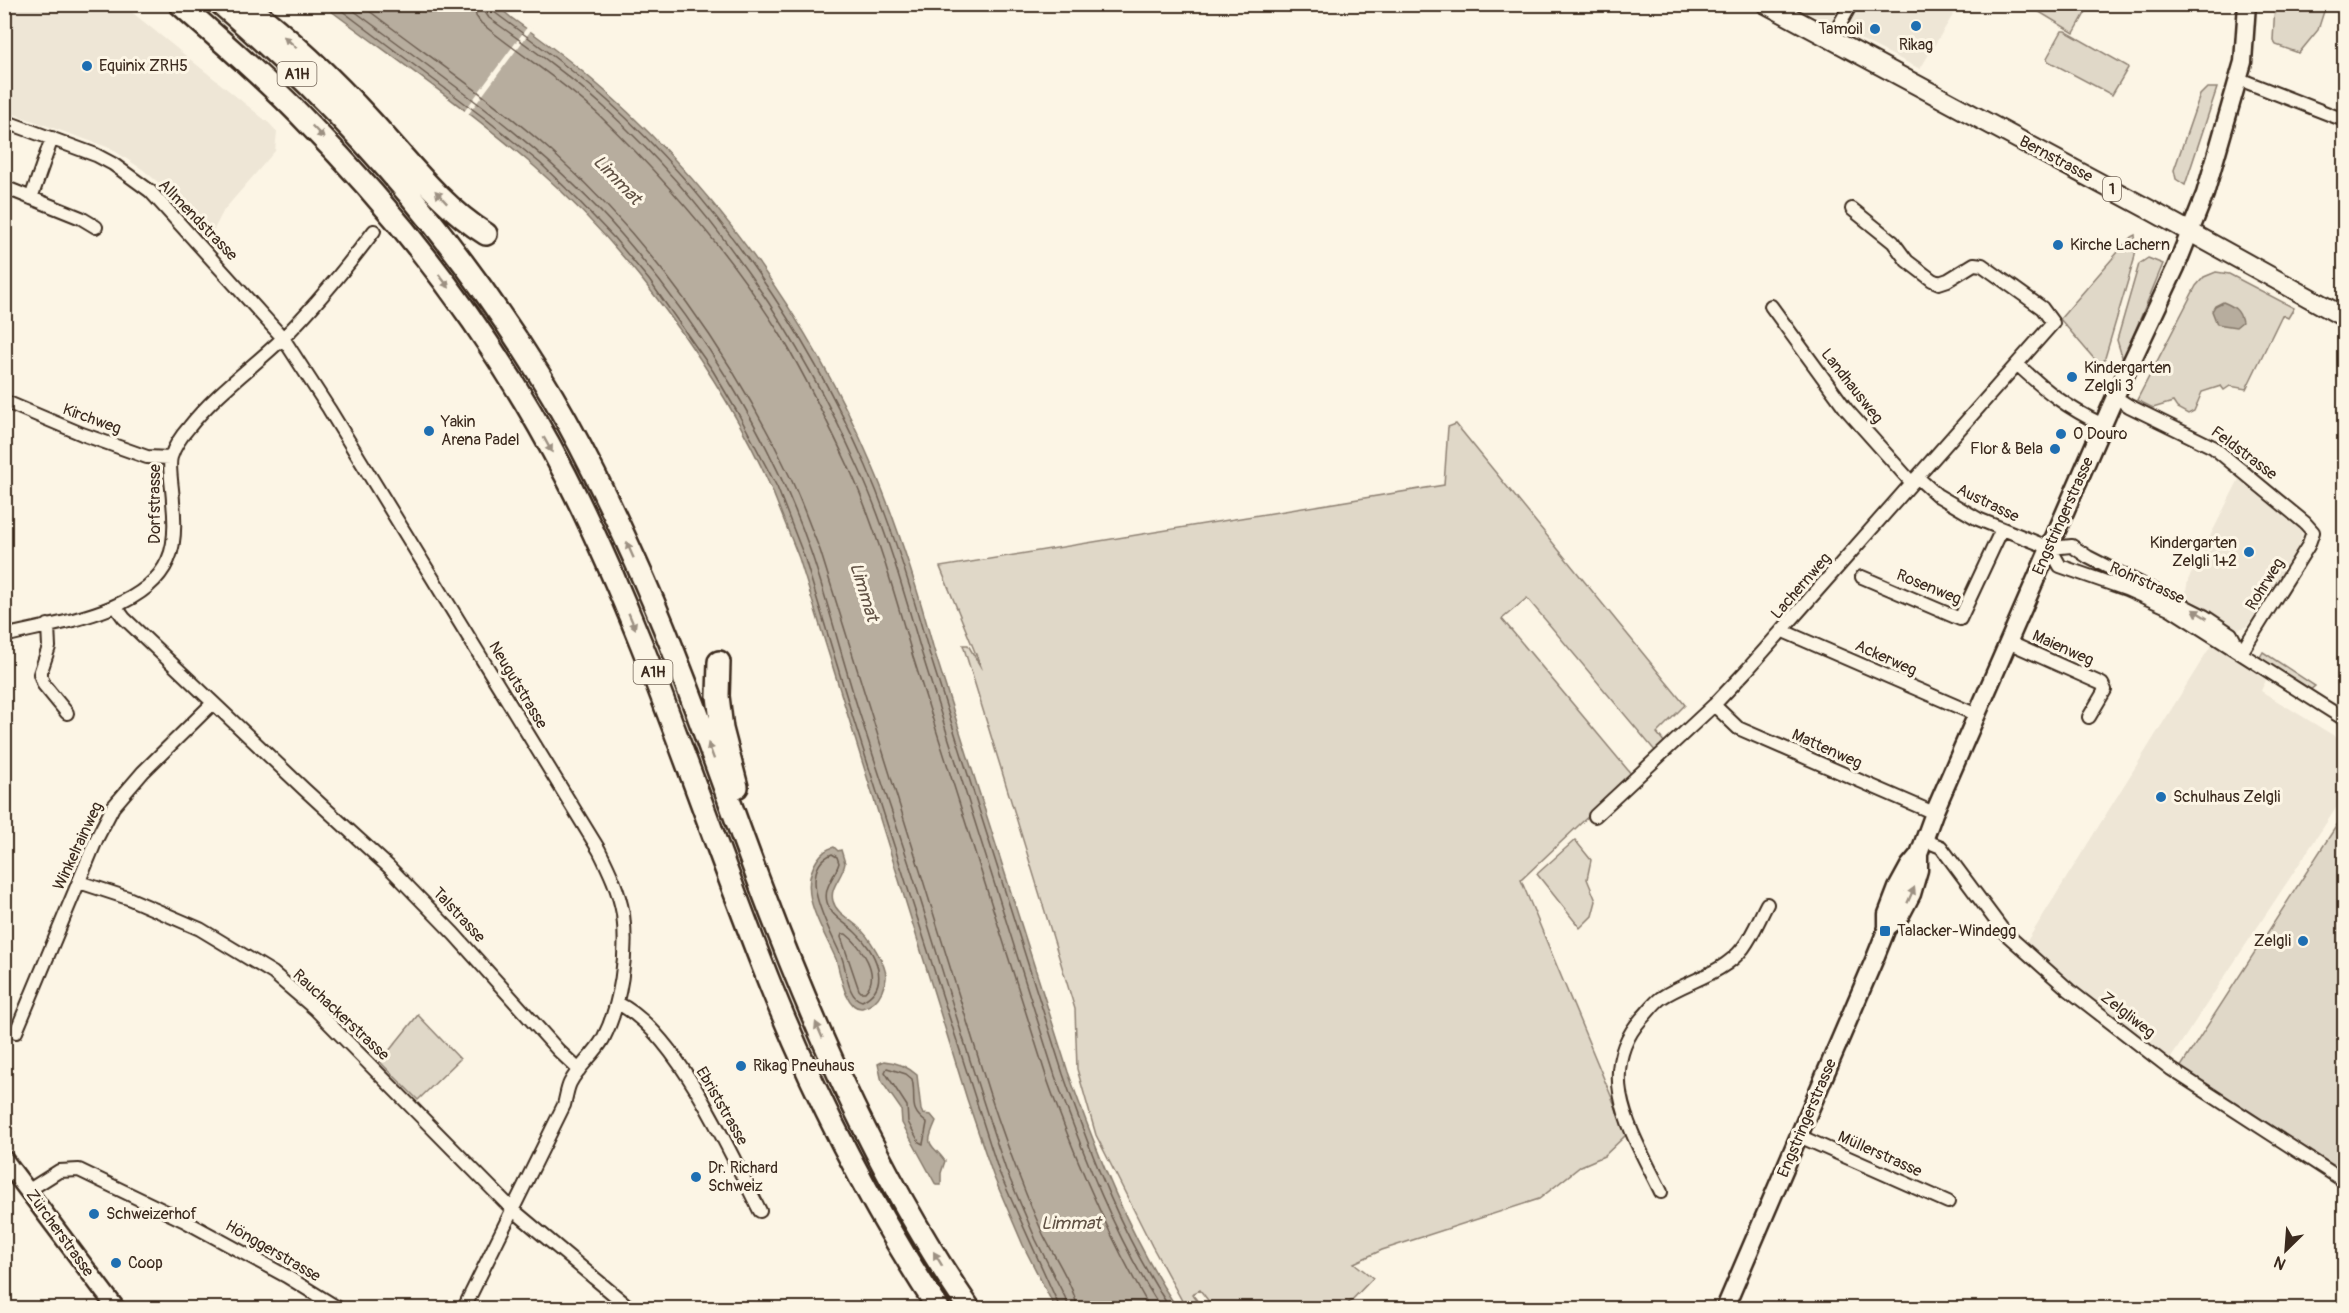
<svg xmlns="http://www.w3.org/2000/svg" width="2349" height="1313" font-family="Pangolin,sans-serif">
<style>
.built{fill:#eee6d6}
.green{fill:#e0d8c8;stroke:#8e8173;stroke-width:1.5}
.water{fill:#b7ad9e;stroke:#85796b;stroke-width:1.5}
.pier{fill:#fcf5e5}
.lines{fill:none;stroke-linecap:round;stroke-linejoin:round}
.shore{stroke:#6d5e51;stroke-width:1.5}
.minor-casing{stroke:#3b2a1e;stroke-width:16}
.secondary-casing{stroke:#3b2a1e;stroke-width:21}
.primary-casing{stroke:#3b2a1e;stroke-width:22}
.motorway-casing{stroke:#3b2a1e;stroke-width:26}
.minor{stroke:#fcf5e5;stroke-width:12}
.secondary{stroke:#fcf5e5;stroke-width:16}
.primary{stroke:#fcf5e5;stroke-width:18}
.motorway{stroke:#fcf5e5;stroke-width:21}
.oneway{fill:#9c9082}
.poi-dot{fill:#1f6fb2;stroke:#fcf5e5;stroke-width:2}
.labels{text-anchor:middle;dominant-baseline:central;stroke-width:6;stroke-linejoin:round;paint-order:stroke}
.shield{fill:#fcf5e5;stroke:#75675a;stroke-width:1.5}
.shield-label{font-size:15px;font-weight:bold;fill:#3b2a1e}
.poi-label{font-size:16px;fill:#3b2a1e;stroke:#fcf5e5;text-anchor:start}
.street-label{font-size:16px;fill:#3b2a1e;stroke:#fcf5e5}
.water-label{font-size:18px;font-style:italic;fill:#605144;stroke:#fcf5e5}
</style>
<rect width="100%" height="100%" fill="#fcf5e5"/>
<filter id="ink" filterUnits="userSpaceOnUse"><feTurbulence type="fractalNoise" baseFrequency=".0167" numOctaves="2"/><feDisplacementMap in="SourceGraphic" scale="12" xChannelSelector="R" yChannelSelector="G"/><feConvolveMatrix kernelMatrix="1 2 1 2 8 2 1 2 1" color-interpolation-filters="sRGB"/></filter>
<g filter="url(#ink)">
<path class="built" d="M 4,5 L 123,5 L 270,124 L 277,132 L 275,151 L 224,210 L 210,237 L 165,188 L 142,169 L 110,148 L 5,111 Z
M 1792,5 L 1959,5 L 1920,69 Z
M 2239,479 L 2301,530 L 2302,536 L 2298,547 L 2250,622 L 2246,627 L 2239,629 L 2189,598 L 2186,591 L 2188,580 Z
M 2212,644 L 2266,680 L 2261,691 L 2344,742 L 2344,796 L 2169,1061 L 2101,1011 L 2024,946 Z"/>
<path class="green" d="M 2082,5 L 2088,8 L 2074,33 L 2031,7 L 2032,5 Z
M 2275,5 L 2326,5 L 2318,30 L 2299,53 L 2276,45 L 2273,40 Z
M 2062,31 L 2065,31 L 2127,66 L 2128,68 L 2112,95 L 2048,61 L 2047,58 Z
M 2207,88 L 2217,88 L 2185,185 L 2176,179 L 2174,170 L 2200,95 Z
M 2135,235 L 2136,248 L 2134,260 L 2102,368 L 2060,319 L 2131,237 Z
M 2148,258 L 2163,264 L 2123,360 L 2117,340 L 2139,264 Z
M 2216,272 L 2229,274 L 2294,308 L 2288,318 L 2282,315 L 2246,389 L 2230,386 L 2224,390 L 2221,386 L 2202,392 L 2194,411 L 2188,414 L 2177,408 L 2173,402 L 2153,408 L 2137,400 L 2196,286 L 2204,277 Z
M 1456,424 L 1685,705 L 1657,733 L 1665,743 L 1656,752 L 1527,598 L 1502,619 L 1632,775 L 1521,880 L 1627,1134 L 1604,1156 L 1581,1166 L 1539,1199 L 1382,1250 L 1354,1263 L 1373,1278 L 1344,1308 L 1214,1308 L 1200,1290 L 1192,1294 L 1203,1308 L 1186,1308 L 1152,1246 L 1096,1135 L 1077,1069 L 1075,1009 L 963,645 L 968,645 L 982,669 L 940,567 L 1444,485 L 1448,427 Z
M 2263,652 L 2315,686 L 2310,690 L 2259,659 Z
M 2344,814 L 2344,1172 L 2180,1068 Z
M 1575,840 L 1591,860 L 1587,879 L 1596,901 L 1592,916 L 1580,928 L 1537,874 Z
M 418,1015 L 460,1059 L 418,1100 L 380,1062 Z"/>
<path class="water" d="M 323,5 C 365,5 407,5 449,5 C 461,5 483,1 493,5 C 500,6 507,15 513,19 C 537,36 560,53 583,72 C 708,177 808,315 872,465 C 898,525 917,587 934,650 L 1068,1072 C 1097,1153 1129,1236 1177,1308 L 1055,1308 L 1023,1245 L 993,1175 L 967,1099 L 799,558 C 790,535 781,513 772,490 C 721,374 631,251 535,167 C 468,109 394,58 323,5 Z
M 2223,302 C 2233,306 2240,310 2242,322 L 2236,327 L 2217,324 L 2212,311 L 2215,306 Z
M 834,847 L 838,851 L 841,850 L 845,863 C 843,877 829,887 833,901 C 836,913 850,919 858,927 C 868,935 887,965 886,978 C 886,982 883,987 882,991 C 878,1000 871,1006 862,1008 C 845,1010 840,971 836,959 C 823,929 796,891 817,860 C 822,853 826,849 834,847 Z
M 884,1061 C 896,1062 908,1067 917,1075 L 921,1110 L 923,1114 L 931,1115 L 936,1121 C 924,1148 930,1141 945,1161 L 941,1173 L 941,1185 L 936,1185 L 902,1123 L 901,1109 L 882,1082 L 878,1064 Z"/>
<path class="pier" d="M 528,26 L 532,29 L 467,116 L 463,113 Z"/>
<g class="lines">
<path class="shore" d="M 333,4 L 487,120 L 540,163 L 578,200 L 614,238 L 649,280 L 713,371 L 739,415 L 777,487 L 804,556 L 854,721 L 999,1172 L 1060,1308
M 345,4 C 440,76 543,144 622,235 C 702,328 772,438 812,555 C 830,609 844,666 862,721 C 880,778 900,835 918,892 C 947,985 974,1078 1006,1170 L 1036,1240 L 1067,1301 L 1068,1308
M 360,4 C 424,53 491,98 551,151 C 652,242 733,356 791,479 C 802,502 810,527 820,550 L 989,1092 C 1005,1140 1022,1187 1043,1234 C 1052,1253 1076,1289 1077,1308
M 474,4 L 476,16 L 481,23 C 520,55 563,81 599,115 C 668,182 733,257 783,339 C 808,381 830,427 851,472 C 877,531 895,595 913,657 L 1047,1079 C 1075,1159 1108,1235 1150,1308
M 483,4 L 485,12 L 489,18 C 528,46 568,74 604,107 C 713,208 798,333 859,469 C 886,528 904,592 922,654 L 1055,1076 C 1084,1156 1115,1237 1161,1308
M 491,4 L 494,12 C 533,41 572,69 608,101 C 718,201 807,332 866,466 C 892,526 911,589 929,652 L 1063,1074 C 1091,1154 1122,1237 1170,1308
M 832,854 L 837,857 L 839,863 C 835,877 823,887 827,902 C 831,917 845,922 855,932 C 875,950 893,986 862,1001 C 847,998 847,970 842,958 C 832,933 793,871 832,854 Z
M 842,934 L 846,934 C 861,946 882,975 865,992 L 861,992 L 859,990 L 841,937 Z
M 887,1068 L 906,1074 L 912,1079 C 917,1100 907,1109 927,1123 L 923,1144 L 919,1142 L 908,1122 L 907,1106 L 885,1072 Z"/>
<defs>
<path id="minor" d="M 1831,40 L 1851,4
M 2239,79 L 2344,120
M 4,121 L 96,155 L 113,164 L 150,191 L 283,338 L 329,409 L 599,850 C 609,870 619,891 623,914 C 628,954 621,1004 603,1039 C 594,1055 578,1067 570,1083 C 567,1089 566,1098 564,1105 L 464,1308
M 4,187 L 81,218 L 96,227
M 31,198 L 52,138
M 1771,306 L 1846,409 L 1912,483
M 2017,364 C 2047,392 2066,407 2103,425
M 2115,397 L 2129,406 L 2213,447 L 2305,523 L 2313,532 L 2308,546 L 2241,653
M 4,401 L 82,434 L 147,457 L 170,458
M 1917,477 L 1937,495 L 1978,519 L 2050,548 L 2072,546 L 2088,557 L 2204,616 L 2231,634 L 2241,653
M 2050,548 L 2060,566 L 2126,589 L 2169,608 L 2344,719
M 1862,577 L 1960,619 L 2002,529
M 116,607 L 124,618 L 304,789 L 389,867 L 454,934 L 558,1050 L 579,1070
M 48,625 L 49,647 L 40,674 L 44,685 L 67,713
M 1783,631 L 1977,715
M 4,636 C 55,623 145,613 168,560 C 176,543 175,521 173,502 C 173,491 168,466 171,457 C 174,447 183,434 190,426 C 216,393 253,367 283,338 C 316,305 346,268 374,231
M 2008,642 L 2102,684 L 2105,690 L 2089,717
M 1714,705 L 1738,728 L 1934,813
M 1595,816 L 1714,705 L 1747,670 L 2053,323 L 2042,308 L 1982,265 L 1974,264 L 1948,280 L 1939,283 L 1932,280 L 1907,261 L 1893,242 L 1852,209
M 1924,840 L 1941,847 L 2005,933 L 2069,990 L 2171,1069 L 2344,1181
M 79,882 L 128,898 L 200,929 L 273,973 L 315,1009 L 512,1209 L 630,1308
M 617,1003 C 677,1031 730,1153 760,1211
M 16,1032 L 97,838 L 113,807 L 143,772 L 213,703
M 1799,1136 L 1948,1202
M 29,1190 L 59,1171 L 79,1170 L 183,1220 L 286,1276 L 338,1308
M 1661,1192 C 1634,1136 1592,1074 1642,1018 C 1648,1012 1654,1003 1661,998 C 1687,981 1723,974 1743,948 C 1753,935 1759,919 1767,904"/>
<path id="secondary" d="M 1887,928 L 1901,915 L 1912,894 L 1919,870 L 1919,854 L 1934,813 L 2115,397 L 2176,267 L 2205,194 L 2243,62 L 2247,4
M 4,1159 L 116,1308
M 1725,1308 L 1875,958 L 1887,928 L 1887,914 L 1897,888 L 1909,866 L 1919,854"/>
<path id="primary" d="M 1766,4 L 2152,211 L 2344,317"/>
<path id="motorway" d="M 180,4 C 222,42 265,78 304,119 C 408,224 498,344 566,476 C 650,641 703,818 772,989 C 817,1100 872,1208 938,1308
M 221,4 C 345,111 452,234 539,374 C 579,438 612,508 643,578 C 688,680 723,787 763,892 C 818,1037 881,1180 969,1308
M 245,4 C 291,39 334,80 372,122 C 408,161 441,206 486,234
M 719,662 L 718,696 L 722,729 L 737,787"/>
</defs>
<use href="#minor" class="minor-casing"/>
<use href="#secondary" class="secondary-casing"/>
<use href="#primary" class="primary-casing"/>
<use href="#motorway" class="motorway-casing"/>
<use href="#minor" class="minor"/>
<use href="#secondary" class="secondary"/>
<use href="#primary" class="primary"/>
<use href="#motorway" class="motorway"/>
</g>
<defs><path id="oneway-solid" d="M-6-.8H1V-3.2L6.5 0L1 3.2V.8H-6Z" transform="scale(1.5)"/></defs>
<g class="oneway">
<use href="#oneway-solid" transform="translate(290 42) rotate(-138)"/>
<use href="#oneway-solid" transform="translate(318 132) rotate(46)"/>
<use href="#oneway-solid" transform="translate(441 197) rotate(-133)"/>
<use href="#oneway-solid" transform="translate(444 281) rotate(52)"/>
<use href="#oneway-solid" transform="translate(548 445) rotate(61)"/>
<use href="#oneway-solid" transform="translate(630 550) rotate(-114)"/>
<use href="#oneway-solid" transform="translate(2200 614) rotate(-148)"/>
<use href="#oneway-solid" transform="translate(632 621) rotate(67)"/>
<use href="#oneway-solid" transform="translate(711 751) rotate(-110)"/>
<use href="#oneway-solid" transform="translate(1911 895) rotate(-66)"/>
<use href="#oneway-solid" transform="translate(819 1030) rotate(-114)"/>
<use href="#oneway-solid" transform="translate(938 1259) rotate(-121)"/>
</g>
</g>
<g class="poi-dot">
<circle cx="1916" cy="26" r="6"/>
<circle cx="1875" cy="29" r="6"/>
<circle cx="87" cy="66" r="6"/>
<circle cx="2058" cy="245" r="6"/>
<circle cx="2072" cy="377" r="6"/>
<circle cx="429" cy="431" r="6"/>
<circle cx="2061" cy="434" r="6"/>
<circle cx="2055" cy="449" r="6"/>
<circle cx="2249" cy="552" r="6"/>
<circle cx="2161" cy="797" r="6"/>
<rect x="1879" y="925" width="12" height="12" rx="3"/>
<circle cx="2303" cy="941" r="6"/>
<circle cx="741" cy="1066" r="6"/>
<circle cx="696" cy="1177" r="6"/>
<circle cx="94" cy="1214" r="6"/>
<circle cx="116" cy="1263" r="6"/>
</g>
<g class="labels">
<g class="shield">
<rect x="277.5" y="62" width="39" height="24" rx="4.5"/>
<rect x="2103" y="177" width="18" height="24" rx="4.5"/>
<rect x="633.5" y="660" width="39" height="24" rx="4.5"/>
</g>
<g class="shield-label">
<text x="297" y="74">A1H</text>
<text x="2112" y="189">1</text>
<text x="653" y="672">A1H</text>
</g>
<g class="poi-label">
<text x="1863" y="29" text-anchor="end">Tamoil</text>
<text x="1916" y="45" text-anchor="middle">Rikag</text>
<text x="99" y="66">Equinix ZRH5</text>
<text x="2070" y="245">Kirche Lachern</text>
<text x="2084" y="368">Kindergarten<tspan x="2084" dy="18">Zelgli 3</tspan></text>
<text x="441" y="422">Yakin<tspan x="441" dy="18">Arena Padel</tspan></text>
<text x="2073" y="434">O Douro</text>
<text x="2043" y="449" text-anchor="end">Flor &amp; Bela</text>
<text x="2237" y="543" text-anchor="end">Kindergarten<tspan x="2237" dy="18">Zelgli 1+2</tspan></text>
<text x="2173" y="797">Schulhaus Zelgli</text>
<text x="1897" y="931">Talacker-Windegg</text>
<text x="2291" y="941" text-anchor="end">Zelgli</text>
<text x="753" y="1066">Rikag Pneuhaus</text>
<text x="708" y="1168">Dr. Richard<tspan x="708" dy="18">Schweiz</tspan></text>
<text x="106" y="1214">Schweizerhof</text>
<text x="128" y="1263">Coop</text>
</g>
<g class="street-label">
<text transform="translate(2056 159) rotate(28)">Bernstrasse</text>
<text transform="translate(198 220) rotate(46)">Allmendstrasse</text>
<text transform="translate(1852 386) rotate(52)">Landhausweg</text>
<text transform="translate(92 419) rotate(20)">Kirchweg</text>
<text transform="translate(2244 453) rotate(37)">Feldstrasse</text>
<text transform="translate(1988 503) rotate(26)">Austrasse</text>
<text transform="translate(155 504) rotate(-90)">Dorfstrasse</text>
<text transform="translate(2063 516) rotate(-66)">Engstringerstrasse</text>
<text transform="translate(2147 583) rotate(24)">Rohrstrasse</text>
<text transform="translate(2265 584) rotate(-58)">Rohrweg</text>
<text transform="translate(1801 586) rotate(-49)">Lachernweg</text>
<text transform="translate(1929 587) rotate(22)">Rosenweg</text>
<text transform="translate(2063 648) rotate(24)">Maienweg</text>
<text transform="translate(1886 658) rotate(24)">Ackerweg</text>
<text transform="translate(518 685) rotate(59)">Neugutstrasse</text>
<text transform="translate(1827 749) rotate(24)">Mattenweg</text>
<text transform="translate(78 846) rotate(-65)">Winkelrainweg</text>
<text transform="translate(459 915) rotate(47)">Talstrasse</text>
<text transform="translate(341 1015) rotate(43)">Rauchackerstrasse</text>
<text transform="translate(2128 1015) rotate(38)">Zelgliweg</text>
<text transform="translate(722 1106) rotate(60)">Ebriststrasse</text>
<text transform="translate(1807 1118) rotate(-67)">Engstringerstrasse</text>
<text transform="translate(1880 1154) rotate(24)">Müllerstrasse</text>
<text transform="translate(60 1233) rotate(54)">Zürcherstrasse</text>
<text transform="translate(273 1251) rotate(30)">Hönggerstrasse</text>
</g>
<g class="water-label">
<text transform="translate(617 180) rotate(46)">Limmat</text>
<text transform="translate(864 592) rotate(73)">Limmat</text>
<text x="1071" y="1223">Limmat</text>
</g>
</g>
<rect width="2349" height="1313" fill="none" stroke="#fcf5e5" stroke-width="24"/>
<rect x="12" y="12" width="2325" height="1289" fill="none" stroke="#3b2a1e" stroke-width="2" filter="url(#ink)"/>
<g transform="translate(2286 1250) rotate(205)" stroke="#fcf5e5" stroke-width="4.5" paint-order="stroke">
<path d="M0-4.5L10 22L0 15L-10 22Z" fill="#3b2a1e"/>
<text y="-9" font-size="16" font-weight="bold" text-anchor="middle" fill="#3b2a1e">N</text>
</g>
</svg>
